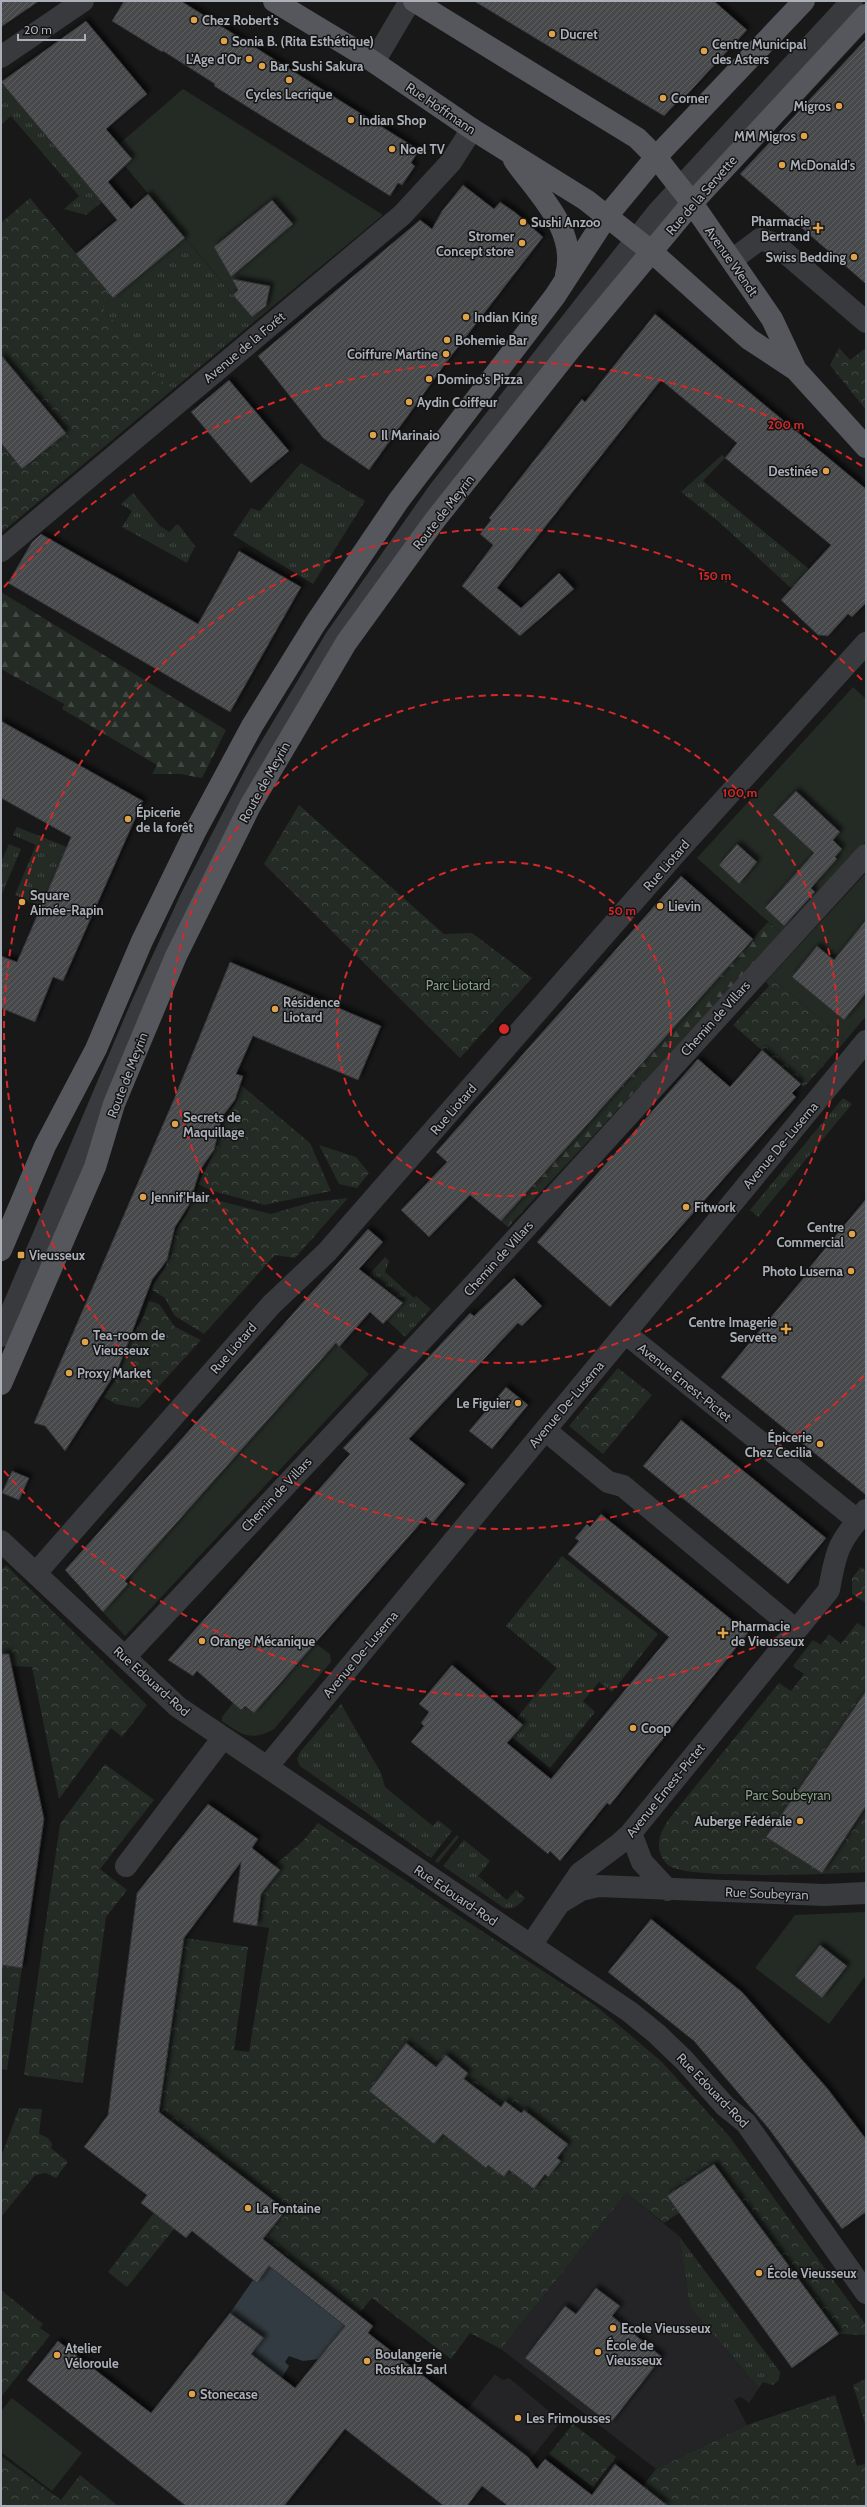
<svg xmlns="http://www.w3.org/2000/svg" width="867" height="2507" font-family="Cabin,sans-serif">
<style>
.built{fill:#242426}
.grass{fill:url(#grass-tufts)}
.forest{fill:url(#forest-firs)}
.park{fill:url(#park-crowns)}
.garden{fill:#242b25}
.water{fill:#323b41}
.building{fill:url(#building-hatch);stroke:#323235;filter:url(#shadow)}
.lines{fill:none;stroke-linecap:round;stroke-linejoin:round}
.minor{stroke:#393a3e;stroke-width:22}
.major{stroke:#55575d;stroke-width:22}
.ring{fill:none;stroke:#d62828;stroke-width:2;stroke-dasharray:7 5}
.poi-dot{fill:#dea24b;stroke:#131314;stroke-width:1.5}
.labels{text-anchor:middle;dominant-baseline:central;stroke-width:3;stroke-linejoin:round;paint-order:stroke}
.poi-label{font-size:13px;font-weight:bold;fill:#abb0b8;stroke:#131314;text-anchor:start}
.street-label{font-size:13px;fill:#abb0b8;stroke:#131314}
.park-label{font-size:13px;fill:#85a085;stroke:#131314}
.centre{fill:#d62828;stroke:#131314;stroke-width:2}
.ring-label{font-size:12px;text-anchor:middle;font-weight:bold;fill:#d62828;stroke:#131314;stroke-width:3;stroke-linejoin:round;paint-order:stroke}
</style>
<defs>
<pattern id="grass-tufts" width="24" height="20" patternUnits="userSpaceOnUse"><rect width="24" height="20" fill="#242b25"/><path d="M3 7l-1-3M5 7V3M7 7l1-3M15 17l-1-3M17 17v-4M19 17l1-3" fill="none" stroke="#414743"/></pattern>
<pattern id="forest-firs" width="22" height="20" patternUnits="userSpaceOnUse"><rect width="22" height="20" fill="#242b25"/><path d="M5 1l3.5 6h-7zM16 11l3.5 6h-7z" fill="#414743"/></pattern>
<pattern id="park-crowns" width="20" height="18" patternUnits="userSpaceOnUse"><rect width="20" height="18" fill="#242b25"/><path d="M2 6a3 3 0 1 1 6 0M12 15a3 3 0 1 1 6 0" fill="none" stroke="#414743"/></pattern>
<pattern id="building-hatch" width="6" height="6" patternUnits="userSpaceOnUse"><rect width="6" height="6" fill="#47484c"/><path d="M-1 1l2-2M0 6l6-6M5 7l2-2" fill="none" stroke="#5f6064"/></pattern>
<filter id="shadow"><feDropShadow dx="3.5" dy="-3.5" stdDeviation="2" flood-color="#0009"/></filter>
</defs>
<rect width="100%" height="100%" fill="#181819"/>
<path class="built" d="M 626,2193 L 679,2236 L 690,2307 L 759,2388 L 749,2403 L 741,2397 L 734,2400 L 747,2425 L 656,2469 L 501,2349 Z
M 495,2374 L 502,2380 L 509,2378 L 561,2421 L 530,2460 L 467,2410 Z"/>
<path class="grass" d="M 1,86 L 4,86 L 102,202 L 86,215 L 64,209 L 79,196 L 11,116 L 1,125 Z
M 185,238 L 255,321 L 171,391 L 102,307 Z
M 722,455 L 725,458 L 703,481 L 809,569 L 792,589 L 718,521 L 681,492 Z
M 301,463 L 365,501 L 313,584 L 233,535 L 251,508 L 260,511 Z
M 133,493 L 160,526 L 169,532 L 178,524 L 195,546 L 187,563 L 122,527 L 132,511 L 121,504 Z
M 17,827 L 67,847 L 41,906 L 15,895 L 36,845 L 13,835 Z
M 9,844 L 21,849 L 1,896 L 1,862 Z
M 843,1098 L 852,1104 L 758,1217 L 750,1210 Z
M 385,1257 L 389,1261 L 385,1272 L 414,1298 L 416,1296 L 431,1309 L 405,1337 L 387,1320 L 402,1303 L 388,1290 L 383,1295 L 368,1276 Z
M 562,1556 L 658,1634 L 612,1692 L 599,1682 L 583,1701 L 595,1712 L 550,1768 L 512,1737 L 523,1725 L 516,1719 L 557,1668 L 506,1626 Z
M 341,1704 L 381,1773 L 385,1787 L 433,1826 L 438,1820 L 452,1831 L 431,1858 L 300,1766 L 297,1759 L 300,1752 Z
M 457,1835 L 459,1837 L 438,1863 L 435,1861 Z
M 464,1840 L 490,1861 L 478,1876 L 507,1900 L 516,1890 L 525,1898 C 518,1905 515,1910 504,1908 L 443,1866 Z
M 679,2236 L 780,2372 L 779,2380 L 773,2385 L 763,2382 L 759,2388 L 690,2307 Z"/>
<path class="forest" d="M 1,592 L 226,730 L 202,778 L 180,774 L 152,774 L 157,765 L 62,709 L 64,704 L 1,669 Z
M 768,922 L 782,934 L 508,1227 L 501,1221 Z"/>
<path class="park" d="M 30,198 L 113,298 L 102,307 L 171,391 L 1,533 L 1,223 Z
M 839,348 L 850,360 L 866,348 L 866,410 L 830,365 Z
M 299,805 L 444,934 L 472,933 L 532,978 L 460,1058 L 264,864 Z
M 770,977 L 846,1040 L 804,1087 L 733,1025 L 769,986 L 766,982 Z
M 241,1085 L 310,1143 L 331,1191 L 264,1205 L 213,1191 L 198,1184 L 212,1157 L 223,1122 L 236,1103 Z
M 319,1145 L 356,1157 L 369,1173 L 357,1188 L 339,1184 Z
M 194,1191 L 212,1199 L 271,1214 L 312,1202 L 348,1198 L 295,1258 L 275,1255 L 204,1334 L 175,1316 L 165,1298 L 152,1290 L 153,1285 L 165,1268 L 176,1230 L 188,1212 Z
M 149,1301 L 159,1304 L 175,1327 L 201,1340 L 139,1408 L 116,1404 L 104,1397 L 119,1375 L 129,1340 L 142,1320 Z
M 618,1368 L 652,1395 L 603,1454 L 569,1426 Z
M 6,1565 L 147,1705 L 122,1737 L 111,1728 L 59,1799 L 32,1667 L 12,1666 L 1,1669 L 1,1570 Z
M 861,1567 L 866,1571 L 866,1603 L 852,1594 L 852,1578 Z
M 857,1623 L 866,1628 L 866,1872 C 837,1874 684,1880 668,1865 C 653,1851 659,1833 669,1819 L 779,1683 L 791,1691 L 804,1674 L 793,1666 L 813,1640 L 821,1645 L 829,1634 L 841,1644 Z
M 105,1764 L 154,1800 L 100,1869 L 127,1890 L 106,1917 L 83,2083 L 24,2075 L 60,1824 Z
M 318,1823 L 596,2006 L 662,2062 L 729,2136 L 866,2325 L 866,2335 L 839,2334 L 714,2164 L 667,2196 L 679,2213 L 664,2223 L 626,2193 L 501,2349 L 470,2333 L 451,2359 L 372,2298 L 358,2314 L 264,2239 L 285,2210 L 159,2112 L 184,1938 L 248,1947 L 234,2050 L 249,2052 L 269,1928 L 257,1926 L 261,1894 L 280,1870 L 274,1866 L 303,1841 Z
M 1,1965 L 22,1968 L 7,2070 L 1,2069 Z
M 19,2108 L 42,2109 L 39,2134 L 48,2138 L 52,2144 L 51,2148 L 68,2162 L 56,2178 L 46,2173 L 35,2175 L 1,2217 L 1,2157 Z
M 154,2213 L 174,2229 L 127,2287 L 108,2272 Z
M 1,2290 L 43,2324 L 40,2328 L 50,2335 L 1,2397 Z
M 866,2379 L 866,2427 L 853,2385 Z
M 835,2395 L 857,2466 L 866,2464 L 866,2506 L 652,2506 L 658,2498 L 643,2486 L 656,2469 L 747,2425 Z
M 573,2424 L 616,2457 L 593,2487 L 549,2454 Z
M 1,2456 L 61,2500 L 80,2475 L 118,2506 L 1,2506 Z"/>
<path class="garden" d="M 183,89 L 383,215 L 255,321 L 125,166 L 132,159 L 119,144 Z
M 853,687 L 866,699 L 866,841 L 782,934 L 697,858 Z
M 866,873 L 866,1016 L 846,1040 L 770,977 Z
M 336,1343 L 369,1374 L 125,1636 L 103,1612 L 128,1584 L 125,1581 Z
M 315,1643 L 330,1654 L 331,1662 L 274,1729 C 251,1742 242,1735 222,1721 L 222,1717 L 233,1703 L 241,1710 L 245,1706 L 254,1713 Z
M 866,1912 L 866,1975 L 829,2024 L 755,1968 L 795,1915 Z
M 12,2398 L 82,2453 L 52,2491 L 1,2452 L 1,2411 Z"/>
<path class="water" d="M 269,2266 L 345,2326 L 319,2359 L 303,2361 L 289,2356 L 285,2362 L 289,2366 L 282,2378 L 266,2365 L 238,2370 L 264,2338 L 230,2313 L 253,2280 L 257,2283 Z"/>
<path class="building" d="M 1,1 L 39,1 L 1,27 Z
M 124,1 L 181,1 L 419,150 L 411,163 L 415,166 L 402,185 L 398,183 L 390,196 L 214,86 L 215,84 L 163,51 L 162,52 L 112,21 Z
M 474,1 L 714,1 L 747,30 L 682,100 L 680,99 L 664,116 Z
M 86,21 L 147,94 L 106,129 L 132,159 L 108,182 L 131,209 L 148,194 L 185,238 L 113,298 L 76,254 L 117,220 L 1,82 Z
M 866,39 L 866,284 L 740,174 Z
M 463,185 L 494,209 L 500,202 L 516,213 L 543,237 L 445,364 L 369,470 L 323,438 L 258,356 L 420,220 L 432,229 L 442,211 Z
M 272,200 L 293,224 L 231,277 L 214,247 Z
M 232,279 L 270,286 L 266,306 L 252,317 L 233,295 L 238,290 Z
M 655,314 L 866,489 L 866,603 L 852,617 L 848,614 L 828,636 L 818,635 L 781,600 L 831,545 L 725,458 L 737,443 L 661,380 L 497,588 L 521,608 L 559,573 L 574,589 L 520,636 L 462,586 L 493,545 L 480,534 L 491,520 L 489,518 L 582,399 L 585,402 Z
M 1,355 L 66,433 L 22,469 L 1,443 Z
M 229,380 L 289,451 L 251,483 L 191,412 Z
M 41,534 L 198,624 L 239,551 L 301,587 L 230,712 L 8,583 L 32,542 Z
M 1,721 L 143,801 L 63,981 L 53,977 L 35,1022 L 1,1008 L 1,956 L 17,962 L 71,837 L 1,798 Z
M 796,791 L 840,832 L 833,840 L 842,849 L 835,857 L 837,859 L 811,888 L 815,892 L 784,926 L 765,908 L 814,853 L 773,815 Z
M 737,844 L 757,862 L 739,884 L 719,865 Z
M 681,876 L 753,939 L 501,1221 L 470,1195 L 429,1237 L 401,1210 L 447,1162 L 436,1152 Z
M 866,920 L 866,993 L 844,1020 L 792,977 L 817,946 L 834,960 Z
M 230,962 L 381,1026 L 358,1080 L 253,1036 L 236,1074 L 243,1076 L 235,1100 L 222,1117 L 214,1150 L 200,1170 L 189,1205 L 175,1227 L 167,1260 L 152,1280 L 118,1369 L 65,1451 L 45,1426 L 34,1423 L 174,1099 Z
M 762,1050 L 801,1084 L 792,1093 L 796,1097 L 610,1307 L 537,1242 L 698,1059 L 730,1087 Z
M 866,1199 L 866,1495 L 721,1377 L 811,1269 L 809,1268 Z
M 368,1229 L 383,1242 L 359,1269 L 403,1303 L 383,1324 L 370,1312 L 339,1347 L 336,1343 L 125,1581 L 128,1584 L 103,1612 L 65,1570 Z
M 514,1278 L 542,1306 L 522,1326 L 518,1323 L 409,1439 L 465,1484 L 433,1523 L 426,1517 L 254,1713 L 245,1706 L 241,1710 L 197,1671 L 193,1676 L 168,1660 L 350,1454 L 343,1448 L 470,1313 L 474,1316 Z
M 506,1387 L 528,1405 L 492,1449 L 469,1431 Z
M 681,1420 L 826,1538 L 788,1584 L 643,1466 Z
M 12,1471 L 29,1478 L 19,1500 L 2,1493 Z
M 601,1514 L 748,1633 L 610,1805 L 607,1803 L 560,1861 L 550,1851 L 548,1854 L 411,1742 L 424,1726 L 421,1723 L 429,1712 L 419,1704 L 452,1665 L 523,1725 L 507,1743 L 551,1779 L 669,1637 L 568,1554 L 579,1541 L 575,1538 L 587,1524 L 590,1527 Z
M 1,1654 L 9,1654 L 44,1819 L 22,1968 L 1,1965 Z
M 866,1691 L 866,1806 L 822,1873 L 766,1837 Z
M 208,1804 L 258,1839 L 252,1848 L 280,1870 L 261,1894 L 257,1926 L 233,1922 L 241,1862 L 184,1938 L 159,2112 L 286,2210 L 263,2239 L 373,2326 L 368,2333 L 528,2457 L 537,2469 L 545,2459 L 592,2495 L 615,2464 L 668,2506 L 508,2506 L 482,2486 L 467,2506 L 444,2506 L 345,2429 L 284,2506 L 186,2506 L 27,2380 L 58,2341 L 151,2413 L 230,2313 L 264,2338 L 251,2354 L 295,2388 L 345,2326 L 269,2266 L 257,2283 L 192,2231 L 186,2238 L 141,2203 L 147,2195 L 84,2147 L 108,2115 L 137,1893 Z
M 651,1919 L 742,1992 L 827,2088 L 866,2139 L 866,2212 L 842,2229 L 769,2129 L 694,2041 L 608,1972 Z
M 820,1945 L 847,1966 L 822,1998 L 795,1976 Z
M 406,2043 L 436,2067 L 446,2055 L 468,2073 L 464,2079 L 501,2107 L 505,2101 L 521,2113 L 524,2110 L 568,2144 L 557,2158 L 561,2161 L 548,2177 L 545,2174 L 534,2189 L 509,2170 L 504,2177 L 488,2165 L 486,2168 L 443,2134 L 434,2144 L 369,2091 Z
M 714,2164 L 839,2334 L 792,2368 L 667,2196 Z
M 596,2288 L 620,2306 L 612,2316 L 662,2357 L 610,2424 L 525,2358 L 565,2306 L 576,2314 Z"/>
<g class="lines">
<path class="minor" d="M 1,57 L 83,1
M 374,62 L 410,1
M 732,260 L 760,239 L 775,244 L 866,322
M 1,551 L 402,215 L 451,162 L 472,129
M 625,1333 L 857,1520
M 1,1336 L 141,1007 L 191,898 L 260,765 L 336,638 L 439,491 L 657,213 L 852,1
M 545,1430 L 608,1482 L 623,1486 L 796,1630
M 1,1541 L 178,1707 L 630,2012 L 657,2034 L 684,2060 L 725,2106 L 746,2123 L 866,2293
M 36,1573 L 271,1305 L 327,1252 L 675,854 L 866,643
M 125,1657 L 467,1292 L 866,855
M 267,1767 L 866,1041
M 631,1833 L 642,1862 L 668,1890
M 126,1866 L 222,1739
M 563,1901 L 581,1890 L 598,1886 L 824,1895 L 866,1893
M 531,1945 L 580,1873 L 619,1844 L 631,1833 L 829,1590 C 836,1549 839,1542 866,1510"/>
<path class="major" d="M 274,1 L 365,56 L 472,129 L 586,200 L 652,252 L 749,339 L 796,370 L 866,447
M 414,1 L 637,138 L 656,157 L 692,203 L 772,319 L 796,370
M 514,160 C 538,194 578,230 566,275
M 1,1250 L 45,1146 L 96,1049 L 142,941 L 195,832 L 252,726 L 315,624 L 399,500 L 555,296 L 607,216 L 656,157 L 804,1
M 1,1384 L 95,1167 L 114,1104 L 176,956 L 250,806 L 346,643 L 435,520 L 573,346 L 692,203 L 866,15"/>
</g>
<g class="ring">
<circle cx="504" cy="1029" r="167"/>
<circle cx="504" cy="1029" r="334"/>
<path d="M864 1376A500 500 0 1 1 864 682"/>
<path d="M862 1592A667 667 0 0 1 4 1471M4 587A667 667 0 0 1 862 466"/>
</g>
<g class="poi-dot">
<circle cx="194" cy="20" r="4"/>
<circle cx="552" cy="34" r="4"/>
<circle cx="224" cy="41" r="4"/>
<circle cx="704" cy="51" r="4"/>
<circle cx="249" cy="59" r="4"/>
<circle cx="262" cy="66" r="4"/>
<circle cx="289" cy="80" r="4"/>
<circle cx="663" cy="98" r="4"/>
<circle cx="839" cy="106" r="4"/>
<circle cx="351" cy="120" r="4"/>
<circle cx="804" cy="136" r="4"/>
<circle cx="392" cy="149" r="4"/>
<circle cx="782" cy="165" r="4"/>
<circle cx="523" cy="222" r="4"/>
<path d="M816 222h4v4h4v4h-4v4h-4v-4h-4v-4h4z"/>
<circle cx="522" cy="243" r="4"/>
<circle cx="854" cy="257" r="4"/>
<circle cx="466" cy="317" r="4"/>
<circle cx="447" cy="340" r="4"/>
<circle cx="446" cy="354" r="4"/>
<circle cx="429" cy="379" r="4"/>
<circle cx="409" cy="402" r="4"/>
<circle cx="373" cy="435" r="4"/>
<circle cx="826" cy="471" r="4"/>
<circle cx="128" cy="819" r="4"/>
<circle cx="22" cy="902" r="4"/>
<circle cx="660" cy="906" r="4"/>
<circle cx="275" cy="1009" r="4"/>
<circle cx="175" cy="1124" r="4"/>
<circle cx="143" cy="1197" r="4"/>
<circle cx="686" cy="1207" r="4"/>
<circle cx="852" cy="1234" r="4"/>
<rect x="17" y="1251" width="8" height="8" rx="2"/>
<circle cx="851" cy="1271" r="4"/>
<path d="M784 1323h4v4h4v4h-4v4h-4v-4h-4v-4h4z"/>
<circle cx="85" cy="1342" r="4"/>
<circle cx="69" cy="1373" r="4"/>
<circle cx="518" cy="1403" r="4"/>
<circle cx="820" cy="1444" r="4"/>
<path d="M721 1627h4v4h4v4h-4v4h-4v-4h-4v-4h4z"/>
<circle cx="202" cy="1641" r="4"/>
<circle cx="633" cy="1728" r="4"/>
<circle cx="800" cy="1821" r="4"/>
<circle cx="248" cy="2208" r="4"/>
<circle cx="759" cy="2273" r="4"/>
<circle cx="613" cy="2328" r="4"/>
<circle cx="598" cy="2352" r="4"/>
<circle cx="57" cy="2355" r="4"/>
<circle cx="367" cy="2361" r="4"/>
<circle cx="192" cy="2394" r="4"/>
<circle cx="518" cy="2418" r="4"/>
</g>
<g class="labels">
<g class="poi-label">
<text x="202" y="20">Chez Robert's</text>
<text x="560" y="34">Ducret</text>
<text x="232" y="41">Sonia B. (Rita Esthétique)</text>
<text x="712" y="44">Centre Municipal<tspan x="712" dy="15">des Asters</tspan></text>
<text x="241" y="59" text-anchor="end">L'Age d'Or</text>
<text x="270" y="66">Bar Sushi Sakura</text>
<text x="289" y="94" text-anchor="middle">Cycles Lecrique</text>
<text x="671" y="98">Corner</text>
<text x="831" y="106" text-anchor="end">Migros</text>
<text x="359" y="120">Indian Shop</text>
<text x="796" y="136" text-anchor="end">MM Migros</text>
<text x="400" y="149">Noel TV</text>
<text x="790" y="165">McDonald's</text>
<text x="810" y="221" text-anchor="end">Pharmacie<tspan x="810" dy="15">Bertrand</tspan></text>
<text x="531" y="222">Sushi Anzoo</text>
<text x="514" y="236" text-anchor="end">Stromer<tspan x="514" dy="15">Concept store</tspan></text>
<text x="846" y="257" text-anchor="end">Swiss Bedding</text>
<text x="474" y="317">Indian King</text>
<text x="455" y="340">Bohemie Bar</text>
<text x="438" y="354" text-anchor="end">Coiffure Martine</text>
<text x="437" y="379">Domino's Pizza</text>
<text x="417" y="402">Aydin Coiffeur</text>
<text x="381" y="435">Il Marinaio</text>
<text x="818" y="471" text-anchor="end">Destinée</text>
<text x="136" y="812">Épicerie<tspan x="136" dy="15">de la forêt</tspan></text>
<text x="30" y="895">Square<tspan x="30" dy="15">Aimée-Rapin</tspan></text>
<text x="668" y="906">Lievin</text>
<text x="283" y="1002">Résidence<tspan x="283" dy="15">Liotard</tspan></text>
<text x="183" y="1117">Secrets de<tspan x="183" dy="15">Maquillage</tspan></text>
<text x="151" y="1197">Jennif’Hair</text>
<text x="694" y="1207">Fitwork</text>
<text x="844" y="1227" text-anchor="end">Centre<tspan x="844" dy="15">Commercial</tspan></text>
<text x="29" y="1255">Vieusseux</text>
<text x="843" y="1271" text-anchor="end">Photo Luserna</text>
<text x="777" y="1322" text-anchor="end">Centre Imagerie<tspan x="777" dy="15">Servette</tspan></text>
<text x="93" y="1335">Tea-room de<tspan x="93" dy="15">Vieusseux</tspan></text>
<text x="77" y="1373">Proxy Market</text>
<text x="510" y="1403" text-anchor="end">Le Figuier</text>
<text x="812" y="1437" text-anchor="end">Épicerie<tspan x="812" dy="15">Chez Cecilia</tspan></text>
<text x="731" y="1626">Pharmacie<tspan x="731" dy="15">de Vieusseux</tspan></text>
<text x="210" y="1641">Orange Mécanique</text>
<text x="641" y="1728">Coop</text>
<text x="792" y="1821" text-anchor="end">Auberge Fédérale</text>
<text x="256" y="2208">La Fontaine</text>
<text x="767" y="2273">École Vieusseux</text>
<text x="621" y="2328">Ecole Vieusseux</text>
<text x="606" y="2345">École de<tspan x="606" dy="15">Vieusseux</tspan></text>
<text x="65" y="2348">Atelier<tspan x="65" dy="15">Véloroule</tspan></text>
<text x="375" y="2354">Boulangerie<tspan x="375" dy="15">Rostkalz Sarl</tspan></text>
<text x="200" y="2394">Stonecase</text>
<text x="526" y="2418">Les Frimousses</text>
</g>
<g class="street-label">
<text transform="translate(441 108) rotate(34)">Rue Hoffmann</text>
<text transform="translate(701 195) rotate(-49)">Rue de la Servette</text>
<text transform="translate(732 261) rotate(55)">Avenue Wendt</text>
<text transform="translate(244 347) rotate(-40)">Avenue de la Forêt</text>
<text transform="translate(443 512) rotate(-52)">Route de Meyrin</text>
<text transform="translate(264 782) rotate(-61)">Route de Meyrin</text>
<text transform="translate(666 865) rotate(-49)">Rue Liotard</text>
<text transform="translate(715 1018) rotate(-48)">Chemin de Villars</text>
<text transform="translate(127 1075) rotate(-69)">Route de Meyrin</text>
<text transform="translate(453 1109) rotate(-49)">Rue Liotard</text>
<text transform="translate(780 1145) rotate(-50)">Avenue De-Luserna</text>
<text transform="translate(498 1258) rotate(-48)">Chemin de Villars</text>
<text transform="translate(233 1348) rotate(-49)">Rue Liotard</text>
<text transform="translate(685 1382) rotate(39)">Avenue Ernest-Pictet</text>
<text transform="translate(566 1404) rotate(-50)">Avenue De-Luserna</text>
<text transform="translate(276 1494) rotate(-47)">Chemin de Villars</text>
<text transform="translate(360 1654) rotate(-50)">Avenue De-Luserna</text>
<text transform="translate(152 1681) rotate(42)">Rue Edouard-Rod</text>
<text transform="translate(665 1790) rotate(-51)">Avenue Ernest-Pictet</text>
<text transform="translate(767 1893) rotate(2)">Rue Soubeyran</text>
<text transform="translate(456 1895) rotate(34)">Rue Edouard-Rod</text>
<text transform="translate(713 2090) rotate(46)">Rue Edouard-Rod</text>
</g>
<g class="park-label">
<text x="458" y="985">Parc Liotard</text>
<text x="788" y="1795">Parc Soubeyran</text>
</g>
</g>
<circle cx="504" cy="1029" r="6" class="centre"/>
<g class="ring-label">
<text x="786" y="429">200 m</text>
<text x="715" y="580">150 m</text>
<text x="740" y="797">100 m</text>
<text x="622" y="915">50 m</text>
</g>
<rect width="867" height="2507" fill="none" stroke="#abb0b8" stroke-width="4"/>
<path d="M18 34v6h67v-6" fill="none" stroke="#abb0b8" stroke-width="2"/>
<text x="24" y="34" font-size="12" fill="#abb0b8" stroke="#131314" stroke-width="3" paint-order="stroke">20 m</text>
</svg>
